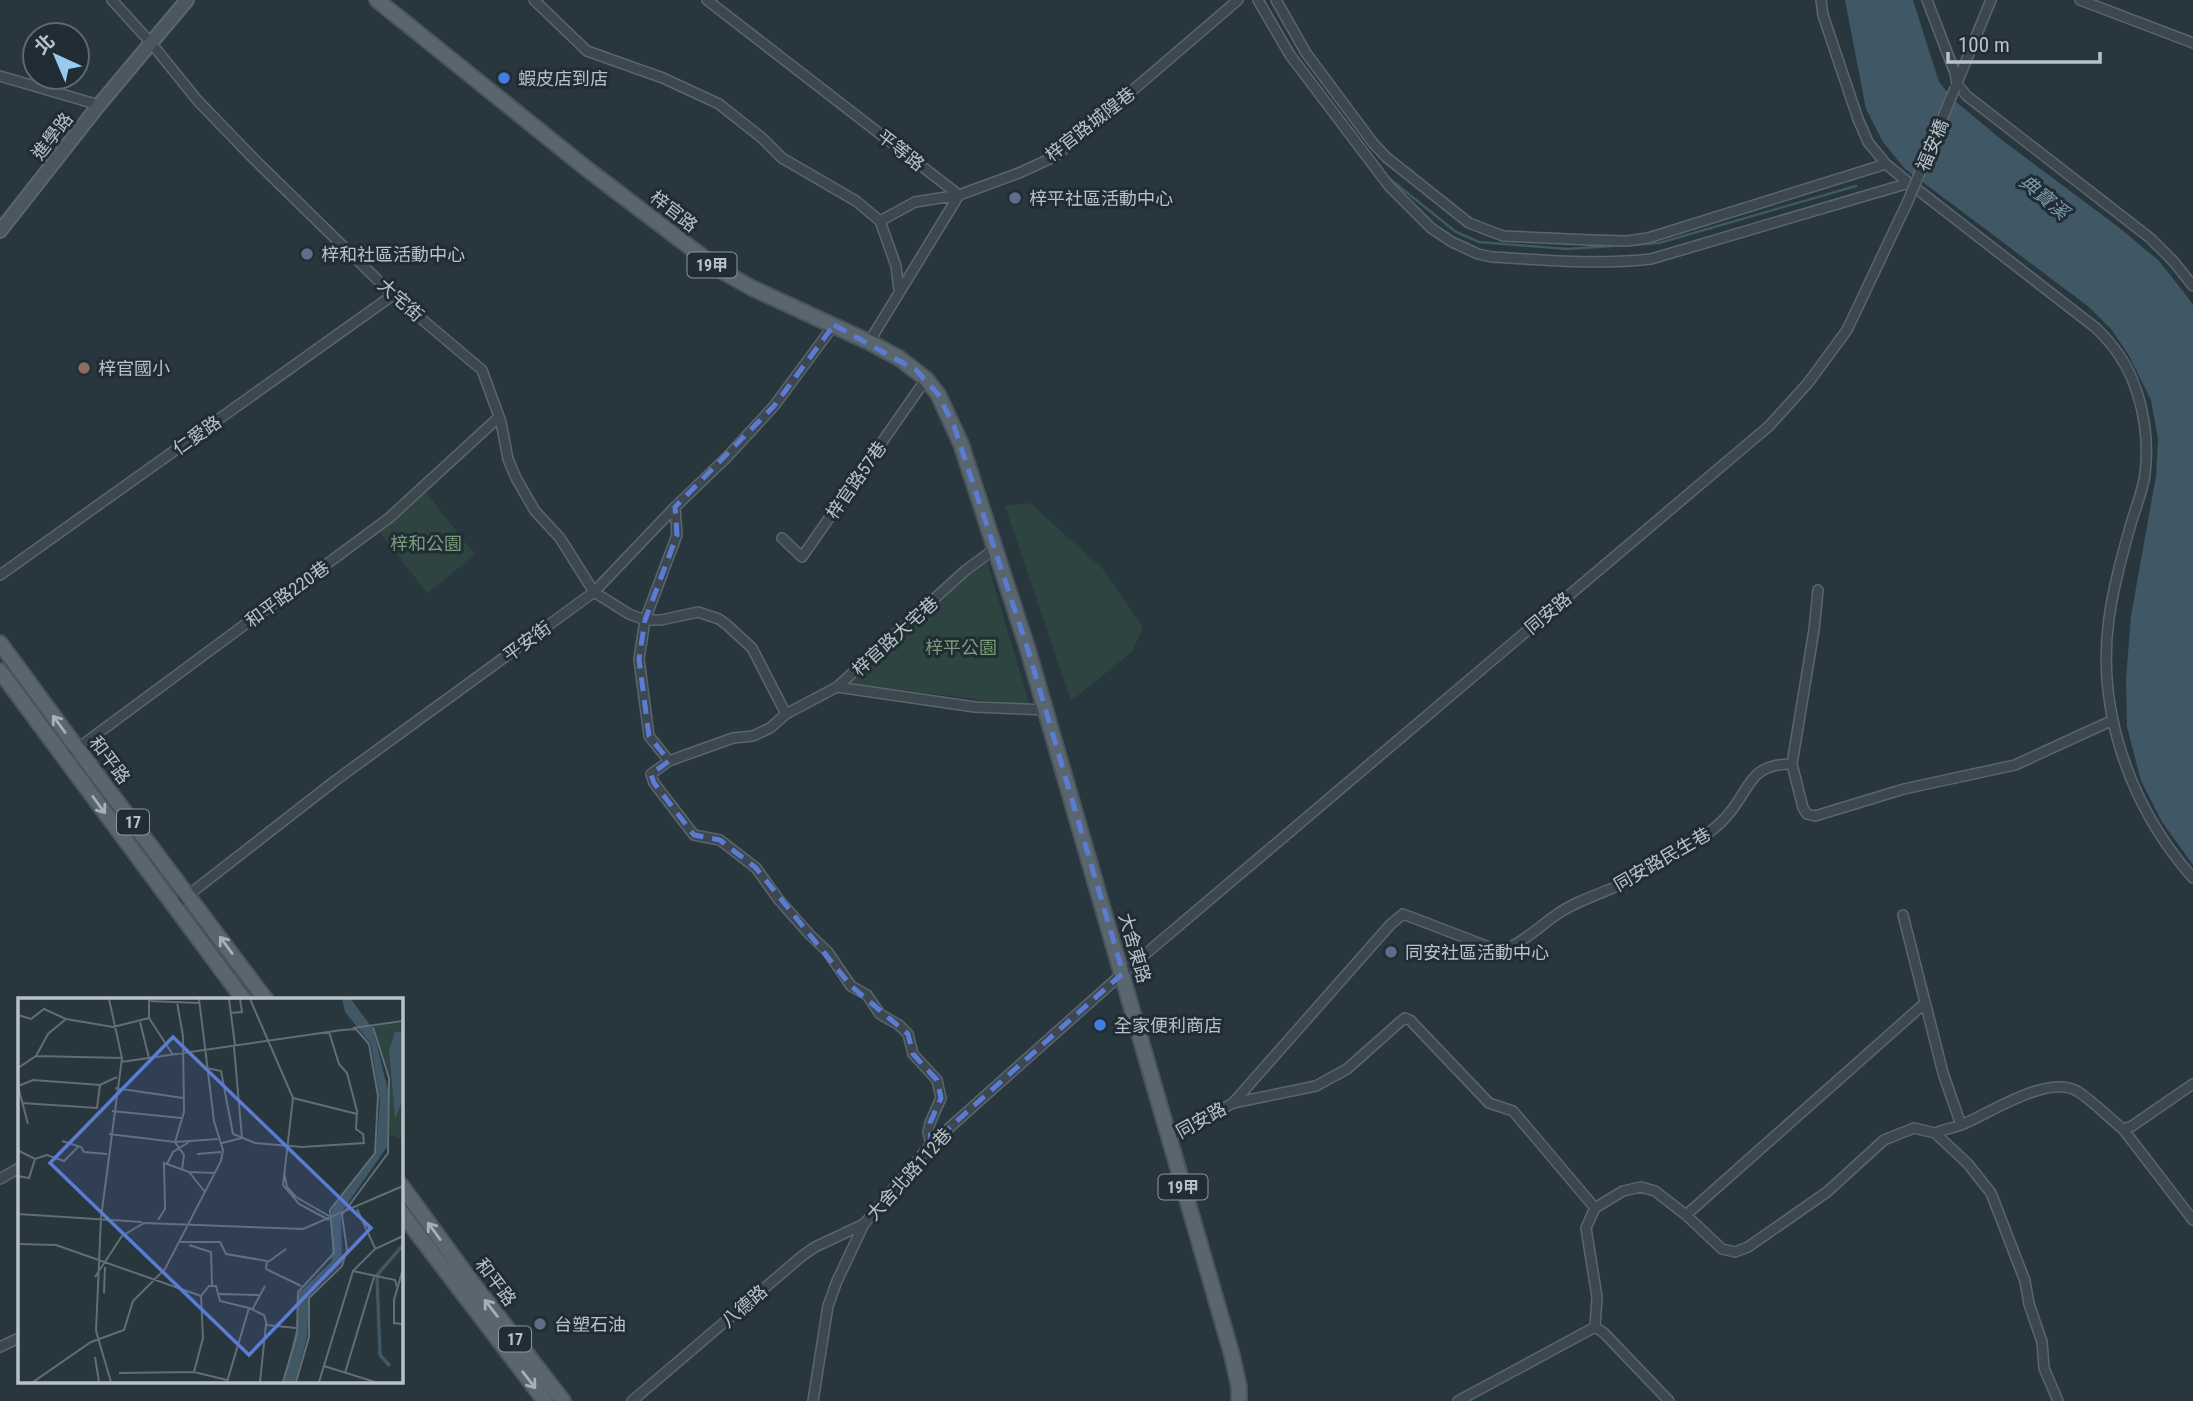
<svg xmlns="http://www.w3.org/2000/svg" width="2193" height="1401" font-family="'Roboto Condensed','Noto Sans TC',sans-serif">
<style>
.green{fill:#2d4440}
.water{fill:#405766}
.lines{fill:none;stroke-linecap:round;stroke-linejoin:round}
.stream{stroke:#405766;stroke-width:2.5}
.street-casing{stroke:#5a656c;stroke-width:12}
.secondary-casing{stroke:#5a656c;stroke-width:16}
.primary-casing{stroke:#48535b;stroke-width:18}
.street{stroke:#3c474f;stroke-width:9}
.secondary{stroke:#4a5761;stroke-width:12}
.primary{stroke:#5a666e;stroke-width:14}
.street-bridge-casing{stroke:#5a656c;stroke-width:12;stroke-linecap:butt}
.street-bridge{stroke:#3c474f;stroke-width:9}
.oneway{stroke:#a5b0b7}
.marked{fill:none;stroke:#5b7cd2;stroke-width:5;stroke-dasharray:14 9;stroke-linejoin:round}
.shop-dot{fill:#3f7fe0;stroke:#212c34;stroke-width:2.5}
.service-dot{fill:#5c6f8a;stroke:#212c34;stroke-width:2.5}
.education-dot{fill:#8d6e63;stroke:#212c34;stroke-width:2.5}
.labels{text-anchor:middle;dominant-baseline:central;stroke-width:6;stroke-linejoin:round;paint-order:stroke}
.shield{fill:#212c34;stroke:#8b959c;stroke-width:2}
.shield-label{font-size:16px;font-weight:bold;fill:#b8c2c9}
.poi-label{font-size:18px;fill:#b8c2c9;stroke:#212c34;text-anchor:start}
.street-label{font-size:18px;fill:#b8c2c9;stroke:#212c34}
.park-label{font-size:18px;fill:#799d7a;stroke:#212c34}
.water-label{font-size:19px;font-style:italic;fill:#7c97aa;stroke:#212c34}
.inset-river{fill:none;stroke:#405766;stroke-width:3.5}
.inset-road{fill:none;stroke:#626e76;stroke-width:2}
.view{fill:#5b7cd2;fill-opacity:0.15;stroke:#5b7cd2;stroke-width:3.5}
.inset-edge{fill:none;stroke:#b8c2c9;stroke-width:3.5}
</style>
<rect width="100%" height="100%" fill="#28363e"/>
<path class="green" d="M 426,492 L 475,555 L 427,593 L 378,530 Z
M 1030,503 L 1102,568 L 1143,627 L 1132,652 L 1071,701 L 1005,506 Z
M 987,561 L 1030,706 L 848,683 L 975,570 Z"/>
<path class="water" d="M 1845,0 L 1913,0 L 1939,82 L 1955,101 L 2002,140 L 2117,226 L 2158,260 L 2183,291 L 2193,305 L 2193,865 L 2162,822 L 2141,781 L 2127,727 L 2126,679 L 2131,616 L 2156,476 L 2158,439 L 2151,400 L 2128,354 L 2111,329 L 2089,307 L 1904,168 L 1883,142 L 1866,109 Z"/>
<g class="lines">
<path class="stream" d="M 1385,175 L 1456,232 L 1479,242 L 1568,249 L 1625,245
M 1632,245 L 1659,243 L 1856,186"/>
<defs>
<path id="street" d="M 112,0 L 151,43 L 198,101 L 254,159 L 393,295 L 482,370 L 501,422 L 508,459 L 516,478 L 535,511 L 560,538 L 594,592 L 629,614 L 645,620 L 661,620 L 698,612 L 719,619 L 727,625 L 752,648 L 786,714
M 534,0 L 587,51 L 663,78 L 719,104 L 762,138 L 782,158 L 856,201 L 880,221 L 896,266 L 899,290
M 707,0 L 959,195 L 869,342
M 1258,0 L 1290,55 L 1389,186 L 1431,228 L 1452,242 L 1478,254 L 1492,257 C 1545,260 1597,265 1651,259 L 1909,183
M 1276,0 L 1306,53 L 1373,143 L 1386,157 L 1469,223 L 1503,236 L 1591,240 L 1627,241 L 1648,238 L 1886,164
M 1821,0 L 1823,15 L 1858,119 L 1868,142 L 1886,164 L 1909,183 L 2096,328 C 2103,335 2111,343 2117,352 C 2141,385 2150,434 2145,474 C 2143,489 2137,505 2132,520 C 2123,552 2114,584 2109,618 C 2096,712 2131,808 2193,878
M 1927,0 L 1955,73 L 1957,84 L 1967,96 L 2150,238 L 2174,262 L 2193,286
M 2080,0 L 2193,43
M 0,76 L 99,105
M 1957,83 L 1991,0
M 880,221 L 915,202 L 959,195 L 1019,173 L 1056,156 L 1238,0
M 782,538 L 802,557 L 926,379
M 0,575 L 393,295
M 837,687 L 975,707 L 1046,710
M 74,751 L 389,518 L 499,417
M 669,761 L 649,736 L 639,659 L 645,620 L 677,535 L 675,507
M 1792,764 L 1814,630 L 1818,590
M 173,907 L 336,780 L 594,592 L 675,507 L 727,457 L 774,406 L 834,325
M 1903,915 L 1943,1073 L 1961,1125
M 1233,1103 L 1316,1086 L 1347,1069 L 1401,1021 L 1405,1018 L 1410,1020 L 1489,1103 L 1513,1111 L 1595,1208
M 2123,1129 L 2193,1220
M 1935,1133 C 1943,1130 1952,1128 1961,1125 C 1989,1114 2047,1074 2077,1091 C 2093,1101 2108,1117 2123,1129 L 2132,1126 L 2193,1084
M 1169,1138 L 1233,1103 L 1390,925 L 1403,914 L 1497,950 C 1514,951 1541,925 1556,915 C 1578,899 1608,892 1633,879 C 1639,876 1644,870 1650,866 C 1675,851 1706,840 1726,817 C 1751,790 1747,764 1792,764 L 1803,808 L 1807,814 L 1815,816 L 1904,789 L 2015,765 L 2113,720
M 931,1144 L 928,1132 L 930,1123 L 941,1098 L 937,1080 L 913,1054 L 908,1034 L 899,1025 L 880,1014 L 867,995 L 851,986 L 827,951 L 810,935 L 779,900 L 756,868 L 720,840 L 694,835 L 654,783 L 651,774 L 669,761 L 733,738 L 753,736 L 770,728 L 786,714 L 837,687 L 966,570 L 996,548
M 0,1179 L 19,1168
M 1686,1215 L 1925,1003
M 1595,1327 L 1597,1297 L 1586,1228 L 1595,1208 L 1623,1191 L 1641,1187 L 1655,1191 L 1686,1215 L 1722,1249 L 1735,1252 L 1748,1247 L 1827,1192 L 1884,1140 L 1914,1128 L 1935,1133 L 1968,1164 L 1991,1193 L 2025,1281 L 2029,1304 L 2042,1342 L 2044,1368 L 2058,1401
M 1595,1327 L 1604,1333 L 1669,1401
M 0,1347 L 19,1338
M 632,1401 L 802,1256 L 815,1247 L 864,1224
M 813,1401 L 828,1306 L 837,1281 L 864,1224 L 931,1144 L 1123,973 L 1769,426 L 1808,383 L 1847,330 L 1908,201
M 1458,1401 L 1595,1327"/>
<path id="secondary" d="M 0,231 L 99,105 L 187,0"/>
<path id="primary" d="M 377,0 L 587,169 L 720,270 L 752,288 L 869,342 L 899,358 L 926,379 L 938,394 L 961,444 L 1028,650 L 1232,1355 L 1239,1387 L 1239,1401
M 0,643 L 77,748 L 266,1000
M 0,671 L 244,1000
M 401,1185 L 468,1277 L 563,1401
M 401,1212 L 545,1401"/>
</defs>
<use href="#street" class="street-casing"/>
<use href="#secondary" class="secondary-casing"/>
<use href="#primary" class="primary-casing"/>
<use href="#street" class="street"/>
<use href="#secondary" class="secondary"/>
<use href="#primary" class="primary"/>
<defs>
<path id="street-bridge" d="M 1908,201 L 1955,88"/>
</defs>
<use href="#street-bridge" class="street-bridge-casing"/>
<use href="#street-bridge" class="street-bridge"/>
</g>
<defs><path id="oneway-shaft" d="M-6 0H5M1.5-3L5.5 0L1.5 3" fill="none" stroke-width="1.6" stroke-linecap="round" stroke-linejoin="round" transform="scale(1.75)"/></defs>
<g class="oneway">
<use href="#oneway-shaft" transform="translate(59 724) rotate(-126)"/>
<use href="#oneway-shaft" transform="translate(99 805) rotate(54)"/>
<use href="#oneway-shaft" transform="translate(226 945) rotate(-126)"/>
<use href="#oneway-shaft" transform="translate(434 1231) rotate(-126)"/>
<use href="#oneway-shaft" transform="translate(491 1308) rotate(-128)"/>
<use href="#oneway-shaft" transform="translate(529 1380) rotate(52)"/>
</g>
<path class="marked" d="M 834,325 L 916,370 L 938,394 L 954,426 L 1028,650 L 1123,973 L 931,1144 L 930,1123 L 941,1098 L 937,1080 L 913,1054 L 908,1034 L 851,986 L 756,868 L 720,840 L 694,835 L 654,783 L 651,774 L 669,761 L 649,736 L 639,659 L 645,620 L 677,535 L 675,507 L 774,406 Z"/>
<g class="shop-dot">
<circle cx="504" cy="78" r="7"/>
<circle cx="1100" cy="1025" r="7"/>
</g>
<g class="service-dot">
<circle cx="1015" cy="198" r="7"/>
<circle cx="307" cy="254" r="7"/>
<circle cx="1391" cy="952" r="7"/>
<circle cx="540" cy="1324" r="7"/>
</g>
<circle class="education-dot" cx="84" cy="368" r="7"/>
<g class="labels">
<g class="shield">
<rect x="687.5" y="252.5" width="49" height="25" rx="5"/>
<rect x="117" y="809.5" width="32" height="25" rx="5"/>
<rect x="1158.5" y="1174.5" width="49" height="25" rx="5"/>
<rect x="499" y="1326.5" width="32" height="25" rx="5"/>
</g>
<g class="shield-label">
<text x="712" y="265">19甲</text>
<text x="133" y="822">17</text>
<text x="1183" y="1187">19甲</text>
<text x="515" y="1339">17</text>
</g>
<g class="poi-label">
<text x="518" y="78">蝦皮店到店</text>
<text x="1029" y="198">梓平社區活動中心</text>
<text x="321" y="254">梓和社區活動中心</text>
<text x="98" y="368">梓官國小</text>
<text x="1405" y="952">同安社區活動中心</text>
<text x="1114" y="1025">全家便利商店</text>
<text x="554" y="1324">台塑石油</text>
</g>
<g class="street-label">
<text transform="translate(1090 124) rotate(-38)">梓官路城隍巷</text>
<text transform="translate(52 136) rotate(-52)">進學路</text>
<text transform="translate(1932 145) rotate(-67)">福安橋</text>
<text transform="translate(901 150) rotate(38)">平等路</text>
<text transform="translate(674 211) rotate(38)">梓官路</text>
<text transform="translate(401 300) rotate(42)">大宅街</text>
<text transform="translate(197 435) rotate(-35)">仁愛路</text>
<text transform="translate(856 480) rotate(-55)">梓官路57巷</text>
<text transform="translate(287 594) rotate(-36)">和平路220巷</text>
<text transform="translate(1548 613) rotate(-40)">同安路</text>
<text transform="translate(895 636) rotate(-42)">梓官路大宅巷</text>
<text transform="translate(527 641) rotate(-36)">平安街</text>
<text transform="translate(110 760) rotate(53)">和平路</text>
<text transform="translate(1662 859) rotate(-30)">同安路民生巷</text>
<text transform="translate(1135 948) rotate(74)">大舍東路</text>
<text transform="translate(1201 1120) rotate(-29)">同安路</text>
<text transform="translate(909 1174) rotate(-48)">大舍北路112巷</text>
<text transform="translate(496 1282) rotate(53)">和平路</text>
<text transform="translate(744 1306) rotate(-41)">八德路</text>
</g>
<g class="park-label">
<text x="426" y="543">梓和公園</text>
<text x="961" y="647">梓平公園</text>
</g>
<g class="water-label">
<text transform="translate(2044 197) rotate(40)">典寶溪</text>
</g>
</g>
<g transform="translate(18 998)">
<rect width="385" height="385" fill="#28363e"/>
<path d="M 385,25 L 385,141 L 372,137 L 372,79 L 356,28 Z" fill="#2d4440"/>
<path d="M 324,1 L 333,1 L 355,31 L 370,92 L 369,149 L 323,215 L 324,265 L 291,298 L 289,340 L 277,384 L 266,384 L 279,327 L 280,296 L 314,263 L 314,211 L 358,153 L 362,103 L 353,46 L 327,14 ZM 385,33 L 385,102 L 377,120 L 371,52 L 377,34 Z" fill="#405766"/>
<path class="inset-river" d="M 372,368 L 362,357 L 359,277 L 385,247"/>
<path class="inset-road" d="M 91,1 L 104,60 L 83,220 L 78,333 L 93,384M 131,1 L 131,20 L 155,57M 211,1 L 217,47M 232,1 L 275,100 L 265,187 L 281,206 L 311,222M 130,3 L 181,5M 159,4 L 165,38 L 166,114 L 157,144 L 166,157 L 164,172M 212,15 L 224,14 L 222,1M 0,17 L 13,21 L 26,11 L 48,21 L 95,29 L 131,20M 122,24 L 131,60M 335,30 L 385,23M 18,58 L 30,36 L 48,21M 103,64 L 324,32M 0,70 L 18,58 L 104,60M 189,70 L 203,73 L 215,136M 97,90 L 165,100M 275,100 L 339,116M 4,105 L 79,110 L 82,87M 94,113 L 163,120M 10,126 L 0,88 L 15,82 L 82,87 L 99,79M 91,136 L 157,144 L 200,141M 215,136 L 237,145 L 284,149 L 346,145 L 345,136 L 338,131 L 339,113 L 329,75 L 321,66 L 311,34M 44,143 L 63,149 L 66,154 L 89,156M 204,145 L 224,140 L 216,49M 1,153 L 17,161 L 29,157 L 46,163 L 61,148M 179,156 L 203,154M 149,166 L 155,154 L 171,144M 171,174 L 187,194M 266,174 L 269,189 L 278,199 L 311,218M 0,178 L 11,180 L 17,161M 339,211 L 357,250M 0,216 L 124,224M 140,222 L 147,211 L 146,165 L 171,174 L 197,175M 162,244 L 202,244 L 208,256 L 249,263 L 248,271 L 283,288M 0,246 L 38,247 L 183,298M 171,247 L 193,254 L 194,287M 250,264 L 268,251M 385,271 L 376,302 L 376,325 L 385,326M 335,273 L 377,282 L 379,289M 77,279 L 104,238 L 126,225 L 285,231 L 385,188M 86,295 L 87,269M 201,296 L 241,297M 183,298 L 191,288 L 198,288 L 202,303 L 231,310 L 209,384M 231,310 L 246,317 L 249,327 L 278,330M 234,312 L 247,288M 77,359 L 81,384M 306,368 L 357,384M 176,374 L 185,340 L 183,298M 101,375 L 176,374 L 209,382M 327,375 L 356,279M 15,384 L 73,344 L 106,332 L 115,303 L 147,271 L 203,163 L 205,152 L 196,123 L 181,1M 242,384 L 248,326M 265,384 L 279,336 L 280,294 L 316,255 L 312,212 L 357,155 L 360,98 L 351,46 L 338,31 L 324,32M 278,384 L 291,339 L 291,300 L 324,268 L 329,252 L 324,217 L 370,155 L 371,80 L 355,29M 301,384 L 335,273 L 357,251 L 385,238"/>
<path class="view" d="M 155,39 L 353,230 L 231,357 L 32,165 Z"/>
<rect width="385" height="385" class="inset-edge"/>
</g>
<g transform="translate(56 56) rotate(316)"><circle r="33" fill="#212c34" stroke="#5d6870" stroke-width="2"/>
<path d="M0-5L12 26L0 18L-12 26Z" fill="#98caef"/>
<text y="-10" font-size="19" font-weight="bold" text-anchor="middle" fill="#b8c2c9">北</text>
</g>
<path d="M1948 52v10h152v-10" fill="none" stroke="#b8c2c9" stroke-width="3.5"/>
<text x="1958" y="52" font-size="21" fill="#b8c2c9" stroke="#212c34" stroke-width="5" paint-order="stroke">100 m</text>
</svg>
